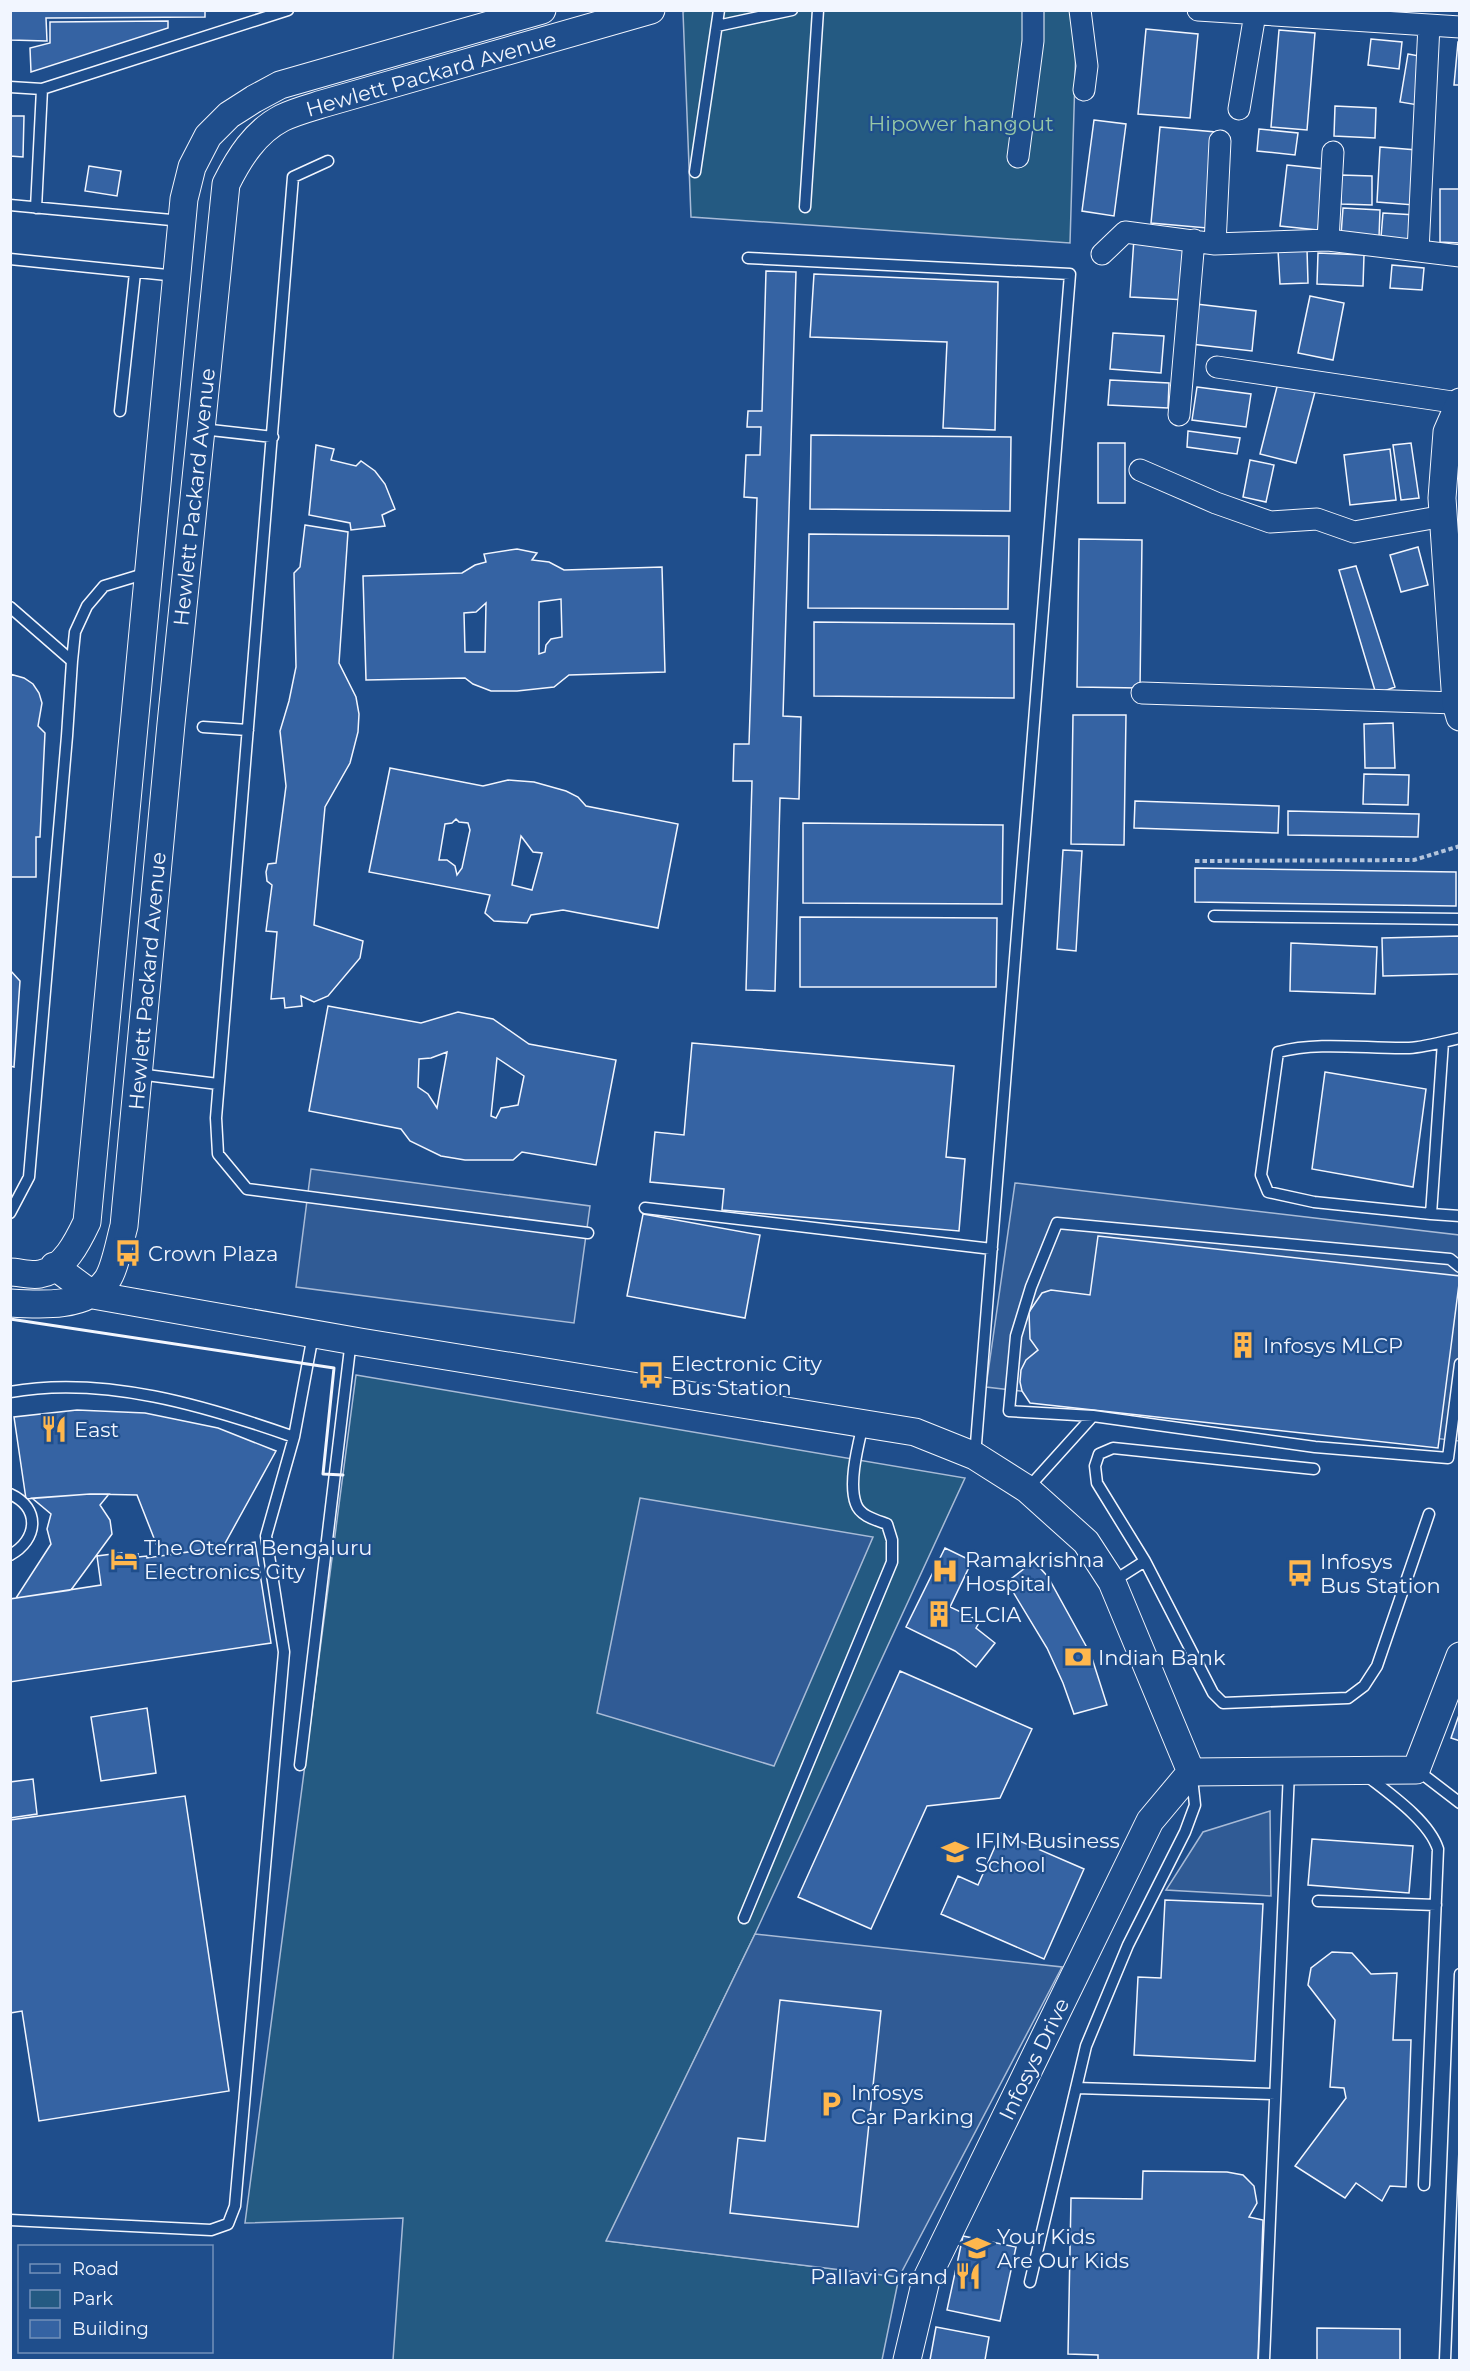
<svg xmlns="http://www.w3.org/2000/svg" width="1470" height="2371" font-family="Montserrat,sans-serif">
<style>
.green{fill:#245a82;stroke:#a8bbd7;stroke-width:1.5}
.parking{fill:#305b95;stroke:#a8bbd7;stroke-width:1.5}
.building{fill:#3563a3;stroke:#f2f6ff;stroke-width:1.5;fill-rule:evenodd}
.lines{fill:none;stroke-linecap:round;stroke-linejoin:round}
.service-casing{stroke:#f2f6ff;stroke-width:13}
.minor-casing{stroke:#f2f6ff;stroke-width:23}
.tertiary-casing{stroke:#f2f6ff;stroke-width:29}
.path{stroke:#b3c4dc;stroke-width:4;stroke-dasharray:4.5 3;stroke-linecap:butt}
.service{stroke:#1f4e8c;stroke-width:10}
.minor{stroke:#1f4e8c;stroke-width:21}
.tertiary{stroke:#1f4e8c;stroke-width:27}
.wall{stroke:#f2f6ff;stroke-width:3}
.labels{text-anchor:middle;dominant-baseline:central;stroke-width:4.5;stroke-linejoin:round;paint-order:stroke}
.street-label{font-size:21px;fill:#f2f6ff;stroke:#1f4e8c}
.park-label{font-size:21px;fill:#97c8a6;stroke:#1f4e8c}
.poi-label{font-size:21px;fill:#f2f6ff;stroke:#1f4e8c;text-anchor:start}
</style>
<rect width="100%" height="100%" fill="#1f4e8c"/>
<path class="green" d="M 687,10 L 1077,11 L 1070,243 L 691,217 L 683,12 Z
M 356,1375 L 965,1478 L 755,1934 L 607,2241 L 899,2277 L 882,2360 L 393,2360 L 403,2218 L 245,2223 Z"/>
<path class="parking" d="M 311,1169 L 590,1206 L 574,1323 L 296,1287 Z
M 1015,1183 L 1459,1235 L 1459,1441 L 986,1387 Z
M 640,1498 L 873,1537 L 774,1766 L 597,1713 Z
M 1270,1811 L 1271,1896 L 1166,1890 L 1203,1832 Z
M 755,1934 L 1062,1967 L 899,2277 L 606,2241 Z"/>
<path class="building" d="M 10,10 L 205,10 L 205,17 L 46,18 L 47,41 L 10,40 Z
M 168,21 L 168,28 L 31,72 L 30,48 L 50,43 L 50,22 Z
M 1146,29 L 1198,34 L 1190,118 L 1138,114 Z
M 1279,30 L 1315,33 L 1307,130 L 1271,127 Z
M 1371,39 L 1402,42 L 1399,69 L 1368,65 Z
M 1458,42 L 1460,42 L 1460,85 L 1454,85 Z
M 1408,54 L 1425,57 L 1418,105 L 1400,102 Z
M 1335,106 L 1376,108 L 1375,138 L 1334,136 Z
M 10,116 L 24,116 L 23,157 L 10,156 Z
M 1094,120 L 1126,124 L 1114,216 L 1082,211 Z
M 1160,127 L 1216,132 L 1207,228 L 1151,223 Z
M 1259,129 L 1298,133 L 1295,155 L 1257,151 Z
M 1380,147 L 1417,150 L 1414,205 L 1377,202 Z
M 1287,165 L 1325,169 L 1318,230 L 1280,226 Z
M 89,166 L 121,171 L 117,196 L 85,191 Z
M 1341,175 L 1372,176 L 1372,205 L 1341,204 Z
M 1440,189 L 1460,189 L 1460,243 L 1440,242 Z
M 1343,208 L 1380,210 L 1379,237 L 1341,235 Z
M 1383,213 L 1416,215 L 1414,240 L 1381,237 Z
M 1134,238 L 1191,242 L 1187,300 L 1130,297 Z
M 1307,249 L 1308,283 L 1280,284 L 1278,250 Z
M 1318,253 L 1364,255 L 1363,286 L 1317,284 Z
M 1392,265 L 1424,268 L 1422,290 L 1390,288 Z
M 766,271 L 796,272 L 783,716 L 801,717 L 799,799 L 780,798 L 775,991 L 746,990 L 752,781 L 733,781 L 734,744 L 749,744 L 757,498 L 744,497 L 746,455 L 760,455 L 761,427 L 747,427 L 748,411 L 762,411 Z
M 814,274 L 998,282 L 995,430 L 943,428 L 947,342 L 810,337 Z
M 1310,296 L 1344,303 L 1333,360 L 1298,353 Z
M 1196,304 L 1256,311 L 1252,351 L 1191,344 Z
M 1113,333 L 1164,336 L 1161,373 L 1110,369 Z
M 1279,379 L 1316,388 L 1296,463 L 1260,454 Z
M 1110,380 L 1169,383 L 1168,408 L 1108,405 Z
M 1197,387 L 1251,394 L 1246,427 L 1192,420 Z
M 1188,431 L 1240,438 L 1237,454 L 1187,447 Z
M 811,435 L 1011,437 L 1010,511 L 810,509 Z
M 1098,443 L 1125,443 L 1125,503 L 1098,503 Z
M 1411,443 L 1419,498 L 1401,500 L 1393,445 Z
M 316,445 L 334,449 L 331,460 L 356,466 L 361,461 L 375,471 L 385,484 L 395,509 L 382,515 L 385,526 L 351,530 L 350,523 L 309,515 Z
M 1390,449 L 1396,500 L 1350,505 L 1344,455 Z
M 1250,460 L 1274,465 L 1266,502 L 1243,497 Z
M 305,525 L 348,532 L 339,663 L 356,697 L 359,714 L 358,732 L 350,763 L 325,807 L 314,925 L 363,941 L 360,958 L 328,996 L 314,1002 L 301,996 L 302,1006 L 285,1008 L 284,998 L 271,999 L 277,932 L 266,931 L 272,885 L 267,881 L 266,872 L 268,864 L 276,863 L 286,786 L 280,731 L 289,701 L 296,667 L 294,573 L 300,567 Z
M 809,534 L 1009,536 L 1008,609 L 808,608 Z
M 1079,539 L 1142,540 L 1140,688 L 1077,687 Z
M 1418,547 L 1428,585 L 1401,592 L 1390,555 Z
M 517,549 L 537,553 L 532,560 L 549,562 L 564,570 L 662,567 L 665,672 L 569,675 L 554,687 L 517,691 L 491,691 L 473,684 L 465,678 L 366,680 L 363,576 L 462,573 L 475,565 L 486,562 L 484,554 ZM 561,599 L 562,637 L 551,639 L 546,645 L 545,652 L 539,654 L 539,602 ZM 486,603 L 485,652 L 465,652 L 464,613 L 476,612 Z
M 1356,566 L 1395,687 L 1376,694 L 1339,570 Z
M 814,622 L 1014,624 L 1014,698 L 814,696 Z
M 10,674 L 24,678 L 33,684 L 39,693 L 42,703 L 38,726 L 45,733 L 40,837 L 36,837 L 36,877 L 10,877 Z
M 1073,715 L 1126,715 L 1124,845 L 1071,844 Z
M 1393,723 L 1395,768 L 1365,768 L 1364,724 Z
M 390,768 L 483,786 L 508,780 L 534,782 L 566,791 L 578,797 L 586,806 L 678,824 L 658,928 L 563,910 L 531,915 L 527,923 L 494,921 L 485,913 L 490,895 L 369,872 ZM 456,819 L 459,822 L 468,823 L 470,830 L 462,868 L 457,875 L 455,866 L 447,860 L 439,860 L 445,824 L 452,823 ZM 521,836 L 533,852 L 542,853 L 532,890 L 512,885 Z
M 1364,774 L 1409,775 L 1408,805 L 1363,804 Z
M 1135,801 L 1279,806 L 1278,833 L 1134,828 Z
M 1288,811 L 1419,814 L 1418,837 L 1288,835 Z
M 803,823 L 1003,825 L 1002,904 L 803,903 Z
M 1063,850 L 1082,851 L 1076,951 L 1057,949 Z
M 1195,868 L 1456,872 L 1456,906 L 1195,902 Z
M 800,917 L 997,918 L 996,987 L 800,987 Z
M 1460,936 L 1460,974 L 1383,976 L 1382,938 Z
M 1291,943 L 1377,947 L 1375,994 L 1290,991 Z
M 10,970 L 20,981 L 14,1067 L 10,1066 Z
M 328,1006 L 421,1023 L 458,1012 L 493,1019 L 529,1044 L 616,1060 L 596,1165 L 522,1152 L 513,1160 L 465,1160 L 441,1156 L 410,1141 L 401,1129 L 309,1111 ZM 447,1052 L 437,1108 L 428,1094 L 418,1087 L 419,1059 L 431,1058 ZM 497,1058 L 524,1076 L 518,1105 L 501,1108 L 496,1118 L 491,1116 Z
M 692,1043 L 954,1066 L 946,1157 L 965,1159 L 959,1231 L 722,1210 L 724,1189 L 650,1182 L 655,1132 L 684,1135 Z
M 1325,1072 L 1426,1089 L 1413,1187 L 1312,1169 Z
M 643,1214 L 760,1235 L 745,1318 L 627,1296 Z
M 1098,1236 L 1460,1276 L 1438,1448 L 1030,1403 L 1022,1391 L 1020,1382 L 1021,1370 L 1026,1360 L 1038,1350 L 1030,1339 L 1029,1312 L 1042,1293 L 1051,1290 L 1090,1295 Z
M 77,1410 L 145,1413 L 218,1428 L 276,1451 L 223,1547 L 161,1556 L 137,1495 L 90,1494 L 26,1499 L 14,1417 Z
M 90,1494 L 109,1494 L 100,1505 L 110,1520 L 112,1534 L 71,1590 L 16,1598 L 51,1544 L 47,1529 L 51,1514 L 32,1498 Z
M 255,1542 L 271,1643 L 10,1682 L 10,1599 L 101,1585 L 97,1556 L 128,1552 L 128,1556 L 138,1554 L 138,1557 L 147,1556 L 147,1558 Z
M 945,1548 L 972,1561 L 950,1607 L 980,1621 L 976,1628 L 995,1643 L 976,1667 L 955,1651 L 906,1627 Z
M 1034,1561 L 1048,1577 L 1091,1655 L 1107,1705 L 1074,1714 L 1063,1683 L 1047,1648 L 1007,1582 Z
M 900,1671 L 1032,1729 L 1000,1798 L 927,1806 L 871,1929 L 798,1897 Z
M 147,1708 L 156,1773 L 101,1781 L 91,1717 Z
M 1460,1712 L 1460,1741 L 1451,1738 Z
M 33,1779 L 37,1814 L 10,1818 L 10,1782 Z
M 185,1796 L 229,2091 L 39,2121 L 22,2011 L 10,2013 L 10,1820 Z
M 1001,1833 L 1084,1869 L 1044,1959 L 941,1914 L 958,1876 L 978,1885 Z
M 1312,1839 L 1413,1846 L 1409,1893 L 1308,1885 Z
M 1165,1900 L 1263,1904 L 1255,2061 L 1134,2055 L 1138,1977 L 1161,1978 Z
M 1332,1952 L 1352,1953 L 1371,1974 L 1397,1973 L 1393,2040 L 1411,2040 L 1406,2187 L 1390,2186 L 1382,2201 L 1356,2183 L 1345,2198 L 1295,2166 L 1346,2098 L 1344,2088 L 1330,2087 L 1335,2020 L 1308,1985 L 1311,1968 Z
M 780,2000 L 881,2011 L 858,2227 L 730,2213 L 738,2138 L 765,2141 Z
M 1143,2171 L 1227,2172 L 1243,2175 L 1254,2186 L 1257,2203 L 1249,2217 L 1263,2220 L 1258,2360 L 1098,2360 L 1098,2355 L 1068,2354 L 1071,2198 L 1142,2199 Z
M 963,2236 L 1016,2247 L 1000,2321 L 947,2310 Z
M 936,2327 L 989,2337 L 985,2360 L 930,2360 Z
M 1317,2328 L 1400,2329 L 1400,2360 L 1317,2360 Z"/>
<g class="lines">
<defs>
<path id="service" d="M 717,26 L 792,10
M 10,87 L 42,89 L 288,10
M 328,161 L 293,177 L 216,1118 L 218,1154 L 247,1189 L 588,1233
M 695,172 L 719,10
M 10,205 L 182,221
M 805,207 L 818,10
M 36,208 L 42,89
M 748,258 L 1070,274 L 975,1456
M 10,259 L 177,276
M 120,411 L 135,273
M 202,429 L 273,437
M 10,607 L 72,661 L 67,736 L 29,1177 L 10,1213
M 72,661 L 75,632 L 87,606 L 104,586 L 147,573
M 203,727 L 248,730
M 1214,916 L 1460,919
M 1443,1042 L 1431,1214 L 1314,1202 L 1268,1192 L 1261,1175 L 1278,1052 C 1320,1041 1366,1049 1409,1048 C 1425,1047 1443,1042 1460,1038
M 138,1074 L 218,1084
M 645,1208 L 992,1249
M 1431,1214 L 1460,1216
M 1460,1267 L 1450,1259 L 1057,1223 L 1031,1287 L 1016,1336 L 1009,1411 L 1093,1416 L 1315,1447 L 1448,1458 L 1460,1364
M 10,1392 C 104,1375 206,1406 294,1437
M 1028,1488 L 1093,1416
M 10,1494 C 41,1508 38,1540 10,1555
M 1145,1561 L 1213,1693 L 1223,1703 L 1348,1698 L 1364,1686 L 1377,1666 L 1429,1514
M 1112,1582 L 1145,1561 L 1097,1483 L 1095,1466 L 1099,1454 L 1113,1448 L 1314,1469
M 300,1765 L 351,1340
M 1417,1770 L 1460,1803
M 1367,1776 C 1390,1794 1429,1821 1438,1849 L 1424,2185
M 1318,1901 L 1436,1905
M 744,1918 L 892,1562 L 892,1540 L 887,1524 C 876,1520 860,1516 856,1504 C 848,1483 858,1446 863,1424
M 1076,2088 L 1275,2094
M 10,2220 L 211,2230 L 228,2224 L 235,2206 L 284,1652 L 266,1536 L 294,1437 L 313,1335
M 1030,2282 L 1086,2046 L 1128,1945 L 1185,1832 L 1195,1805 L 1192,1778
M 1264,2360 L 1289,1771
M 1445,2360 L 1460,1974"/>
<path id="minor" d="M 1080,10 L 1087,66 L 1084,90
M 1198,10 L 1460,27
M 1239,109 L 1255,14
M 1018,157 L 1033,41 L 1033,10
M 1328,240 L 1333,152
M 1215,244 L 1220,141
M 1418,251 L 1429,25
M 1102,254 L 1125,232 L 1215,244 L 1328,240 L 1460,256
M 1217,367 L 1459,403
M 1179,415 L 1194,240
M 1140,470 L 1216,503 L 1270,522 L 1317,519 L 1354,532 L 1444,516
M 1142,693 L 1456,703"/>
<path id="tertiary" d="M 1460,402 L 1447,432 L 1442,498 L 1456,703 L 1460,717
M 54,1266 L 93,1295 L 360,1342 L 915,1432 L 975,1456 L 1027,1489 L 1086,1542 L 1112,1582 L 1191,1772
M 10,1272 C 19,1272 31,1276 40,1274 C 64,1270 78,1241 87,1222 L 184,199 L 192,167 L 208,136 L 229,115 L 254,99 L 280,85 L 542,10
M 10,1303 C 41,1305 87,1308 107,1280 C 115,1269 120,1240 124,1226 L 171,724 L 226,184 C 239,158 255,132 282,118 C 294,112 309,108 322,104 L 651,10
M 1191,1772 L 1416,1770 L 1460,1656
M 907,2360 L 926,2280 L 1150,1821 L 1191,1772"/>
</defs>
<use href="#service" class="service-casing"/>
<use href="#minor" class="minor-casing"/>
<use href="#tertiary" class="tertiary-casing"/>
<path class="path" d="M 1195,861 L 1414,860 L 1460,846"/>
<use href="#service" class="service"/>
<use href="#minor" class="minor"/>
<use href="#tertiary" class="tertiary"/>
<path class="wall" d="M 10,1319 L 334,1368 L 323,1474 L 343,1475"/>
</g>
<defs>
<symbol id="bus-bare" viewBox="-9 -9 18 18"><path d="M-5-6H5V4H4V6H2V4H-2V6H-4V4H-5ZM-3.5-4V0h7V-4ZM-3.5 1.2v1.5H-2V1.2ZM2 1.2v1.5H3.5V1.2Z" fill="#ffb74d" stroke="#1f4e8c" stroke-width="2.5" paint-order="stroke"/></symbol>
<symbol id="building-bare" viewBox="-9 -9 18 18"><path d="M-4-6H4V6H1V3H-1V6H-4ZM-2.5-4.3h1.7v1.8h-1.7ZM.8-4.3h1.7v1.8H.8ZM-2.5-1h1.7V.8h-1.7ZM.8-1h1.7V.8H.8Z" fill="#ffb74d" stroke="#1f4e8c" stroke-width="2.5" paint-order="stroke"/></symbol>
<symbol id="restaurant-bare" viewBox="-9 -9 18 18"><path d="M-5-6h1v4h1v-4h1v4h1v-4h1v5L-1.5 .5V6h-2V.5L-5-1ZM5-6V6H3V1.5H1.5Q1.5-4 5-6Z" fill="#ffb74d" stroke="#1f4e8c" stroke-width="2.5" paint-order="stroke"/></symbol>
<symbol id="hotel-bare" viewBox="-9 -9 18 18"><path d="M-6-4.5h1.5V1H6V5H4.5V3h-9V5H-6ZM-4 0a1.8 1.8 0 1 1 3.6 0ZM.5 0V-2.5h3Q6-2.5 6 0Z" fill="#ffb74d" stroke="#1f4e8c" stroke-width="2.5" paint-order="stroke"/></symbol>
<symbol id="hospital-bare" viewBox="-9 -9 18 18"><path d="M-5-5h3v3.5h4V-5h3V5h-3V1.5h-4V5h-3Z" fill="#ffb74d" stroke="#1f4e8c" stroke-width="2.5" paint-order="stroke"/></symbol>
<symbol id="bank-bare" viewBox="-9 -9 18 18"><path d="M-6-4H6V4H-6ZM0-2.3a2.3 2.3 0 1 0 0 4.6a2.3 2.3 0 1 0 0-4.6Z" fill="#ffb74d" stroke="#1f4e8c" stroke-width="2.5" paint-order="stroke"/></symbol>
<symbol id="university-bare" viewBox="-9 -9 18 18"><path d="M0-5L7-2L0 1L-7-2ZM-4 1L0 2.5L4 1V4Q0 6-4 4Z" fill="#ffb74d" stroke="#1f4e8c" stroke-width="2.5" paint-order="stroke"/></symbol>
<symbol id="parking-bare" viewBox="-9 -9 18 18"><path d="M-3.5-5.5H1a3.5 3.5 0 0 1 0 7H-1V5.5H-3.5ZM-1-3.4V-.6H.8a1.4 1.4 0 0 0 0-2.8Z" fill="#ffb74d" stroke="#1f4e8c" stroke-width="2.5" paint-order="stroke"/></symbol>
<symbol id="school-bare" viewBox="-9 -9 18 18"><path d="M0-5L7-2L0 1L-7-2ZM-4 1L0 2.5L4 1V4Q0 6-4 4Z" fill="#ffb74d" stroke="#1f4e8c" stroke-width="2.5" paint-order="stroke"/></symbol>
</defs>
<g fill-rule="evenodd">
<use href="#bus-bare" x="109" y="1234" width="38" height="38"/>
<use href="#building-bare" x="1224" y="1326" width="38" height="38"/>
<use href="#bus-bare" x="632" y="1356" width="38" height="38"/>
<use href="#restaurant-bare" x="35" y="1410" width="38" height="38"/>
<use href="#hotel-bare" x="105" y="1540" width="38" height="38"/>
<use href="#hospital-bare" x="926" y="1552" width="38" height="38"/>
<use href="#bus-bare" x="1281" y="1554" width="38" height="38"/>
<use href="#building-bare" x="920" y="1595" width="38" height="38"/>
<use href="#bank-bare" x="1059" y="1638" width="38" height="38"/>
<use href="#university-bare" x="936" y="1833" width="38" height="38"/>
<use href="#parking-bare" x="812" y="2085" width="38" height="38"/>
<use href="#school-bare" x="958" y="2229" width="38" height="38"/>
<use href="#restaurant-bare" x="949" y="2257" width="38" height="38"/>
</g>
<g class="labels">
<g class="street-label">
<text transform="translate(431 74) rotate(-16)">Hewlett Packard Avenue</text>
<text transform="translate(194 497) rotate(-84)">Hewlett Packard Avenue</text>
<text transform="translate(147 981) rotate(-85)">Hewlett Packard Avenue</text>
<text transform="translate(1034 2059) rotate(-64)">Infosys Drive</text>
</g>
<g class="park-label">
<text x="961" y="123">Hipower hangout</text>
</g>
<g class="poi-label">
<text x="148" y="1253">Crown Plaza</text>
<text x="1263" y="1345">Infosys MLCP</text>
<text x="671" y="1363">Electronic City<tspan x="671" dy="24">Bus Station</tspan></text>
<text x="74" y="1429">East</text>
<text x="144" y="1547">The Oterra Bengaluru<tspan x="144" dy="24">Electronics City</tspan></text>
<text x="965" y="1559">Ramakrishna<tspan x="965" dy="24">Hospital</tspan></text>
<text x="1320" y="1561">Infosys<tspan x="1320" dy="24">Bus Station</tspan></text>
<text x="959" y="1614">ELCIA</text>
<text x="1098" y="1657">Indian Bank</text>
<text x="975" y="1840">IFIM Business<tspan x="975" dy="24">School</tspan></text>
<text x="851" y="2092">Infosys<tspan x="851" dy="24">Car Parking</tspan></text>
<text x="997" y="2236">Your Kids<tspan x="997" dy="24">Are Our Kids</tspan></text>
<text x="948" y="2276" text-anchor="end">Pallavi Grand</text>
</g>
</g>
<rect width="1470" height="2371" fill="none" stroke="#f2f6ff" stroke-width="24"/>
<rect x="18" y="2245" width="195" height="108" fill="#1f4e8c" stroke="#7391ba" stroke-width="1.5"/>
<rect x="30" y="2264" width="30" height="9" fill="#1f4e8c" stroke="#7391ba" stroke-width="1.5"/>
<text x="72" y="2275" font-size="18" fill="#f2f6ff">Road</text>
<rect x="30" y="2290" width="30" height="18" fill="#245a82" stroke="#7391ba" stroke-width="1.5"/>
<text x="72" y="2305" font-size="18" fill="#f2f6ff">Park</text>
<rect x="30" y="2320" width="30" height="18" fill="#3563a3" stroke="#7391ba" stroke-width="1.5"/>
<text x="72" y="2335" font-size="18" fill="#f2f6ff">Building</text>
</svg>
